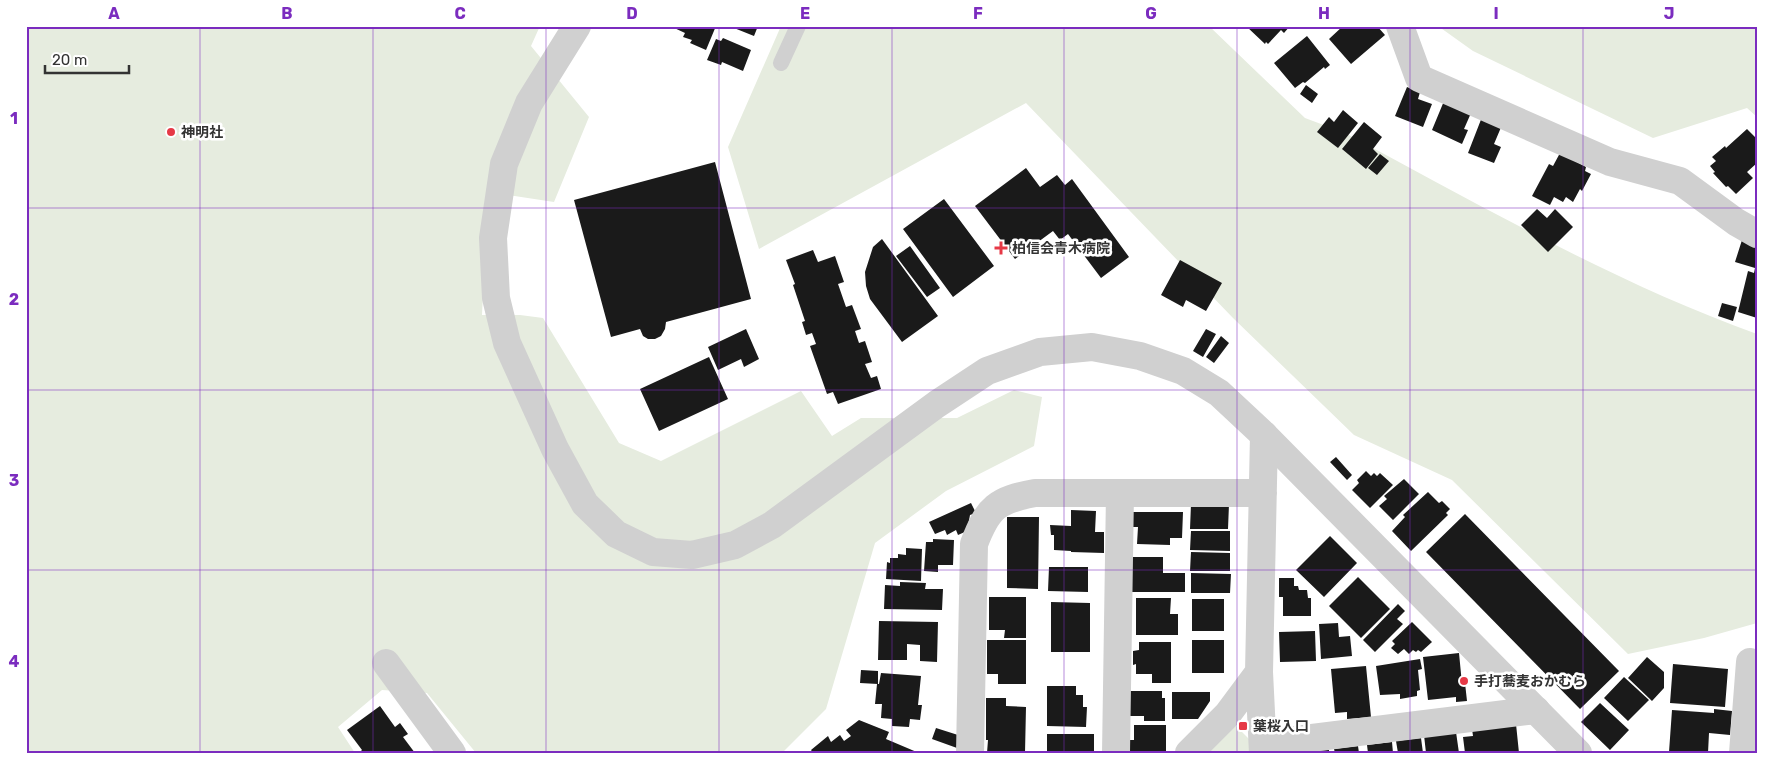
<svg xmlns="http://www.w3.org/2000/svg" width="1783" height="779" font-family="Rubik,'Noto Sans JP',sans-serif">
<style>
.green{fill:#e6ecdf}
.building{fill:#1a1a1a}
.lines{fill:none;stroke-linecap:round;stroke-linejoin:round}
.service{stroke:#d0d0d0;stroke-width:16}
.minor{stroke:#d0d0d0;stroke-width:28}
.tertiary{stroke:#d0d0d0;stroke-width:28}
.grid{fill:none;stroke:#7b2cbf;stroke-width:1;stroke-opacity:0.55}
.poi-dot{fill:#e63946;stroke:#fff;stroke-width:2}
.labels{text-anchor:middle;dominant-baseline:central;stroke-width:5;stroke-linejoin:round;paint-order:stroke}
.poi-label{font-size:14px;font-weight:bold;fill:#333;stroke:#fff;text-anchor:start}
.neatline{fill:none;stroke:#7b2cbf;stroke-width:2}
.grid-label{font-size:16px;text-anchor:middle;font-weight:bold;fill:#7b2cbf}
</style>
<rect width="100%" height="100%" fill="#fff"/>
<path class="green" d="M 26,26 L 540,26 L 531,46 L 589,117 L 554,202 L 488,192 L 482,315 L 520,315 L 543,318 L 619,443 L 661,461 L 801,391 L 832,436 L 861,418 L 957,418 L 1014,390 L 1042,397 L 1034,446 L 946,491 L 875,543 L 826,709 L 782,753 L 476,753 L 427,693 L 382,690 L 338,727 L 355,753 L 26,753 Z
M 781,26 L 1209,26 L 1305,118 L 1345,133 C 1480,205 1613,282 1757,334 L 1757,623 L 1704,638 L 1628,654 L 1452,480 L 1354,435 L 1233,318 L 1026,103 L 759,249 L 728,147 Z
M 1438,26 L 1757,26 L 1757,117 L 1747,108 L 1653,138 L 1473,51 Z
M 1233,723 L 1249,739 L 1249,753 L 1204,753 Z"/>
<path class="building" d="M 670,26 L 716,26 L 706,50 L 690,43 L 692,40 L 683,37 L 685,33 Z
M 729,26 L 758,26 L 754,36 Z
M 1246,26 L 1290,26 L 1284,33 L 1281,30 L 1268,44 L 1266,42 L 1265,44 Z
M 1343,26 L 1377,26 L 1385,35 L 1351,64 L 1329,39 Z
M 1307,36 L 1330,65 L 1325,69 L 1324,67 L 1305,83 L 1303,82 L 1295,88 L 1274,63 Z
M 723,38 L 751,50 L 743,71 L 722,62 L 721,65 L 707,60 L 716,39 L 721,41 Z
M 1306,85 L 1318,94 L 1312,103 L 1300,94 Z
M 1407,87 L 1420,92 L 1418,99 L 1432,104 L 1423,127 L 1395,116 Z
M 1444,101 L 1471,113 L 1464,129 L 1468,130 L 1462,144 L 1432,130 Z
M 1343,110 L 1358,123 L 1338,148 L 1317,132 L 1329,117 L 1334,122 Z
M 1482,117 L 1502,125 L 1494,144 L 1501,147 L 1494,163 L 1468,153 Z
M 1364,122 L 1382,137 L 1373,149 L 1378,154 L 1366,169 L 1342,149 Z
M 1747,129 L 1757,139 L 1757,163 L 1747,172 L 1753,178 L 1736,194 L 1728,186 L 1726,187 L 1713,173 L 1715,172 L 1710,166 L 1716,161 L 1712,157 L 1725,146 L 1726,148 Z
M 1560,153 L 1586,167 L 1585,171 L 1591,174 L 1582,191 L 1580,189 L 1573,202 L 1566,197 L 1563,202 L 1554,197 L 1550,205 L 1532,196 L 1549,164 L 1553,166 Z
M 1380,154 L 1389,161 L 1377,175 L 1368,168 Z
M 715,162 L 751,299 L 666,322 L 665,329 L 661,336 L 655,339 L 648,339 L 643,336 L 640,329 L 611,337 L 574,200 Z
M 1026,168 L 1040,187 L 1057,175 L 1065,185 L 1072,179 L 1129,257 L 1101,278 L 1068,234 L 1060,240 L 1053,231 L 1015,259 L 975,206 Z
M 944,199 L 994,266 L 953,297 L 903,229 Z
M 1537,209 L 1547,218 L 1555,209 L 1573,227 L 1548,252 L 1521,225 Z
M 882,239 L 938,316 L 902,342 L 870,299 L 866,286 L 865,272 L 873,247 Z
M 1742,240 L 1757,245 L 1757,318 L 1738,312 L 1748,271 L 1754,273 L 1755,268 L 1735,262 Z
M 910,246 L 940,288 L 927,297 L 896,256 Z
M 813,250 L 818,262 L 835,256 L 844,282 L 838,284 L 846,307 L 852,305 L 861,329 L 855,331 L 859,343 L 865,341 L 872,362 L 865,364 L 871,378 L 877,376 L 881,389 L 838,404 L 833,392 L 827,394 L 810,346 L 816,344 L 812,333 L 806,335 L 802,322 L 805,321 L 793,285 L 795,284 L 786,260 Z
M 1180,260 L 1222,283 L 1206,311 L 1186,300 L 1183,307 L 1161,295 Z
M 1722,303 L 1737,307 L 1733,321 L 1718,316 Z
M 746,329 L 759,359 L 744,367 L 741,359 L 718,370 L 708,347 Z
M 1206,329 L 1216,334 L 1203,357 L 1193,351 Z
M 1221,336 L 1229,343 L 1214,363 L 1206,357 Z
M 709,357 L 728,399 L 659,431 L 640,389 Z
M 1336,457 L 1352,475 L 1347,480 L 1330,462 Z
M 1366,471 L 1371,476 L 1374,473 L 1377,476 L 1380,473 L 1393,485 L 1370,508 L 1352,490 L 1359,483 L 1357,480 Z
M 1404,479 L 1419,494 L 1393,520 L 1379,506 L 1387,499 L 1384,496 Z
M 1428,492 L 1439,503 L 1442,501 L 1450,509 L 1446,513 L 1448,515 L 1411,551 L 1392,531 L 1405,517 L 1403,515 Z
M 971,503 L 976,513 L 970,515 L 967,531 L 958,535 L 956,530 L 947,535 L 945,530 L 935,534 L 929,522 Z
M 1191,504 L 1229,504 L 1228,529 L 1190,529 Z
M 1071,510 L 1096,511 L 1095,532 L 1104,532 L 1104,553 L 1071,552 L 1071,551 L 1054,550 L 1054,535 L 1051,535 L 1050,525 L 1071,526 Z
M 1131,512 L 1183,512 L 1182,538 L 1170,538 L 1170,545 L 1137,544 L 1138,527 L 1131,527 Z
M 1465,514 L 1619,671 L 1580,709 L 1426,552 Z
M 1007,517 L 1039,517 L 1038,589 L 1007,588 Z
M 1191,531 L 1230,531 L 1230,551 L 1190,550 Z
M 1330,536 L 1357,563 L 1324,597 L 1296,570 Z
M 933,539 L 954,540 L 953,565 L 938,565 L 938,572 L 924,571 L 926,542 L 933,542 Z
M 906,548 L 922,549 L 921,581 L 886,579 L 887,562 L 890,563 L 890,558 L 898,558 L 898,554 L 906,555 Z
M 1191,552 L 1230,553 L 1230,571 L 1190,571 Z
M 1131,557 L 1163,557 L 1163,573 L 1185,573 L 1185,592 L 1130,592 Z
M 1049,567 L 1088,567 L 1088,592 L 1048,591 Z
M 1191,573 L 1231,574 L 1230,593 L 1191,593 Z
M 1358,577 L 1390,609 L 1361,638 L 1329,606 Z
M 1279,578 L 1294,578 L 1294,586 L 1298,586 L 1299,590 L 1307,590 L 1308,598 L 1311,598 L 1311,616 L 1283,616 L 1283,597 L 1279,597 Z
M 900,582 L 926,583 L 925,589 L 943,589 L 942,610 L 884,609 L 885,585 L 900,586 Z
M 989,597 L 1026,597 L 1026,638 L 1004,638 L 1005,630 L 989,630 Z
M 1136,598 L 1171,598 L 1170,614 L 1178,614 L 1178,635 L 1136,635 Z
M 1192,599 L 1224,599 L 1224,631 L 1192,631 Z
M 1051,602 L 1090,603 L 1090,652 L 1051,652 Z
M 1398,604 L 1405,611 L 1397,619 L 1403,624 L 1375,652 L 1363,640 Z
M 879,621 L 938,622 L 937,662 L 920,661 L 920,645 L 907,644 L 907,660 L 878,660 Z
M 1412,622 L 1432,642 L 1421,652 L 1418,650 L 1416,652 L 1413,650 L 1409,654 L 1404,649 L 1398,654 L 1391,648 L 1395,644 L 1392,641 Z
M 1338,623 L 1339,637 L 1350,636 L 1352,656 L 1321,659 L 1319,624 Z
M 1315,631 L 1316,661 L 1280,662 L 1279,632 Z
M 987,640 L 1026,640 L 1026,684 L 998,684 L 998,674 L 987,674 Z
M 1192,640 L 1224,640 L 1224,673 L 1192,673 Z
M 1139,642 L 1171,642 L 1171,683 L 1152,683 L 1152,674 L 1136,674 L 1136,664 L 1133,665 L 1133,651 L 1139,650 Z
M 1459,653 L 1462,684 L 1465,683 L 1467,701 L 1456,702 L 1456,697 L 1428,700 L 1423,657 Z
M 1647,657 L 1664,672 L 1664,688 L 1652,701 L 1628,678 Z
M 1420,659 L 1422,669 L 1418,670 L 1420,690 L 1417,691 L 1417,696 L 1400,699 L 1400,694 L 1380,695 L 1376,666 Z
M 1673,664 L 1728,669 L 1725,707 L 1670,703 Z
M 1366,666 L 1371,717 L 1347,719 L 1347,712 L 1335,713 L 1331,669 Z
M 861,670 L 878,671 L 878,684 L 860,683 Z
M 881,673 L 921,676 L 918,705 L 922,705 L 920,720 L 910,719 L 909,727 L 892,726 L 892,719 L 881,718 L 882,704 L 875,704 L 877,684 L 879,684 Z
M 1624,677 L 1649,700 L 1628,721 L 1604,698 Z
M 1047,686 L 1076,686 L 1076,695 L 1083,695 L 1083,707 L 1087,707 L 1086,727 L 1047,726 Z
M 1130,691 L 1162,691 L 1162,698 L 1165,698 L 1165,721 L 1144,721 L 1144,716 L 1130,716 Z
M 1172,692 L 1210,692 L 1210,701 L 1198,719 L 1172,719 Z
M 986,698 L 1006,698 L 1006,706 L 1026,707 L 1025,753 L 987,753 L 988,740 L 986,740 Z
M 1600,703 L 1629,730 L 1610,750 L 1581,722 Z
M 380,706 L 395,727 L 400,723 L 408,734 L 403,737 L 415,753 L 359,753 L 362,750 L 347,730 Z
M 1714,709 L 1732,711 L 1730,735 L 1709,733 L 1708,753 L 1669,752 L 1672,710 L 1714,713 Z
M 859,720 L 889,732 L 886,739 L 919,753 L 813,753 L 811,750 L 828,736 L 831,742 L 840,735 L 844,741 L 851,736 L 846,730 Z
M 1516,724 L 1519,753 L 1465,753 L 1463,737 L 1473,736 L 1472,729 Z
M 1134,725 L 1166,725 L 1166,752 L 1127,753 L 1127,740 L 1134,740 Z
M 936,728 L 958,735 L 957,748 L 932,739 Z
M 1456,732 L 1459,753 L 1426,753 L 1424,735 Z
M 1047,734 L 1094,734 L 1094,753 L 1047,753 Z
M 1421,738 L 1423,753 L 1398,753 L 1396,741 Z
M 1392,742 L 1393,753 L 1368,753 L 1367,745 Z
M 1358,746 L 1359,753 L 1335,753 L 1334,749 Z
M 1329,750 L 1329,753 L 1312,753 L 1312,751 Z"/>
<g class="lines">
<path class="service" d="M 781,63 L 798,26"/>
<path class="minor" d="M 1400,26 L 1419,78 L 1610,162 L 1680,181 L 1736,222 L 1757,234
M 386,663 L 452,753
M 1263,744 L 1536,710
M 970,753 L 974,544 C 988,507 997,500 1035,493 L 1263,493
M 1116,753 L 1120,493
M 1189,753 L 1227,715 L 1259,672
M 1263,753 L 1259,672 L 1264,435
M 1743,753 L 1750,662"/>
<path class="tertiary" d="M 577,26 L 529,103 L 504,164 L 493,238 L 496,298 L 507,343 L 555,449 L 585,504 L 616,534 L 653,552 L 692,555 L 735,545 L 772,525 L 937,404 L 987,371 L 1040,352 L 1092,347 L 1140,356 L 1183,371 L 1219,393 L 1264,435 L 1578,753"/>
</g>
<path class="grid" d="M 200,26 L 200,753M 373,26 L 373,753M 546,26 L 546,753M 719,26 L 719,753M 892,26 L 892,753M 1064,26 L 1064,753M 1237,26 L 1237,753M 1410,26 L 1410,753M 1583,26 L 1583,753M 26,208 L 1757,208M 26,390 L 1757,390M 26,570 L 1757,570"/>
<g class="poi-dot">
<circle cx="171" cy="132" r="5"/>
<path d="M998.5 240.5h5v5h5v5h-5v5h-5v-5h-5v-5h5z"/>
<circle cx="1464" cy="681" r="5"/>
<rect x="1238" y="721" width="10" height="10" rx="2.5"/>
</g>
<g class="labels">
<g class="poi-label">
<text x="181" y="132">神明社</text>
<text x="1012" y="248">柏信会青木病院</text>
<text x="1474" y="681">手打蕎麦おかむら</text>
<text x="1253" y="726">葉桜入口</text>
</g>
</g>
<rect width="1783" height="779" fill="none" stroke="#ffffff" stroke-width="55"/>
<path d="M45 65v8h84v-8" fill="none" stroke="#333333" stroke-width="2.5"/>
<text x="52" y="65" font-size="15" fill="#333333" stroke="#ffffff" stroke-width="4" paint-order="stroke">20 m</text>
<rect x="28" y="28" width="1728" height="724" class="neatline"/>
<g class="grid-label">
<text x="114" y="19">A</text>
<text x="287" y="19">B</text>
<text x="460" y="19">C</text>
<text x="632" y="19">D</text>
<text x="805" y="19">E</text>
<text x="978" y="19">F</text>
<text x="1151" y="19">G</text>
<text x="1324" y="19">H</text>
<text x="1496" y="19">I</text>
<text x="1669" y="19">J</text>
<text x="14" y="124">1</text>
<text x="14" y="305">2</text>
<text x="14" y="486">3</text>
<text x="14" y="667">4</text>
</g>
</svg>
